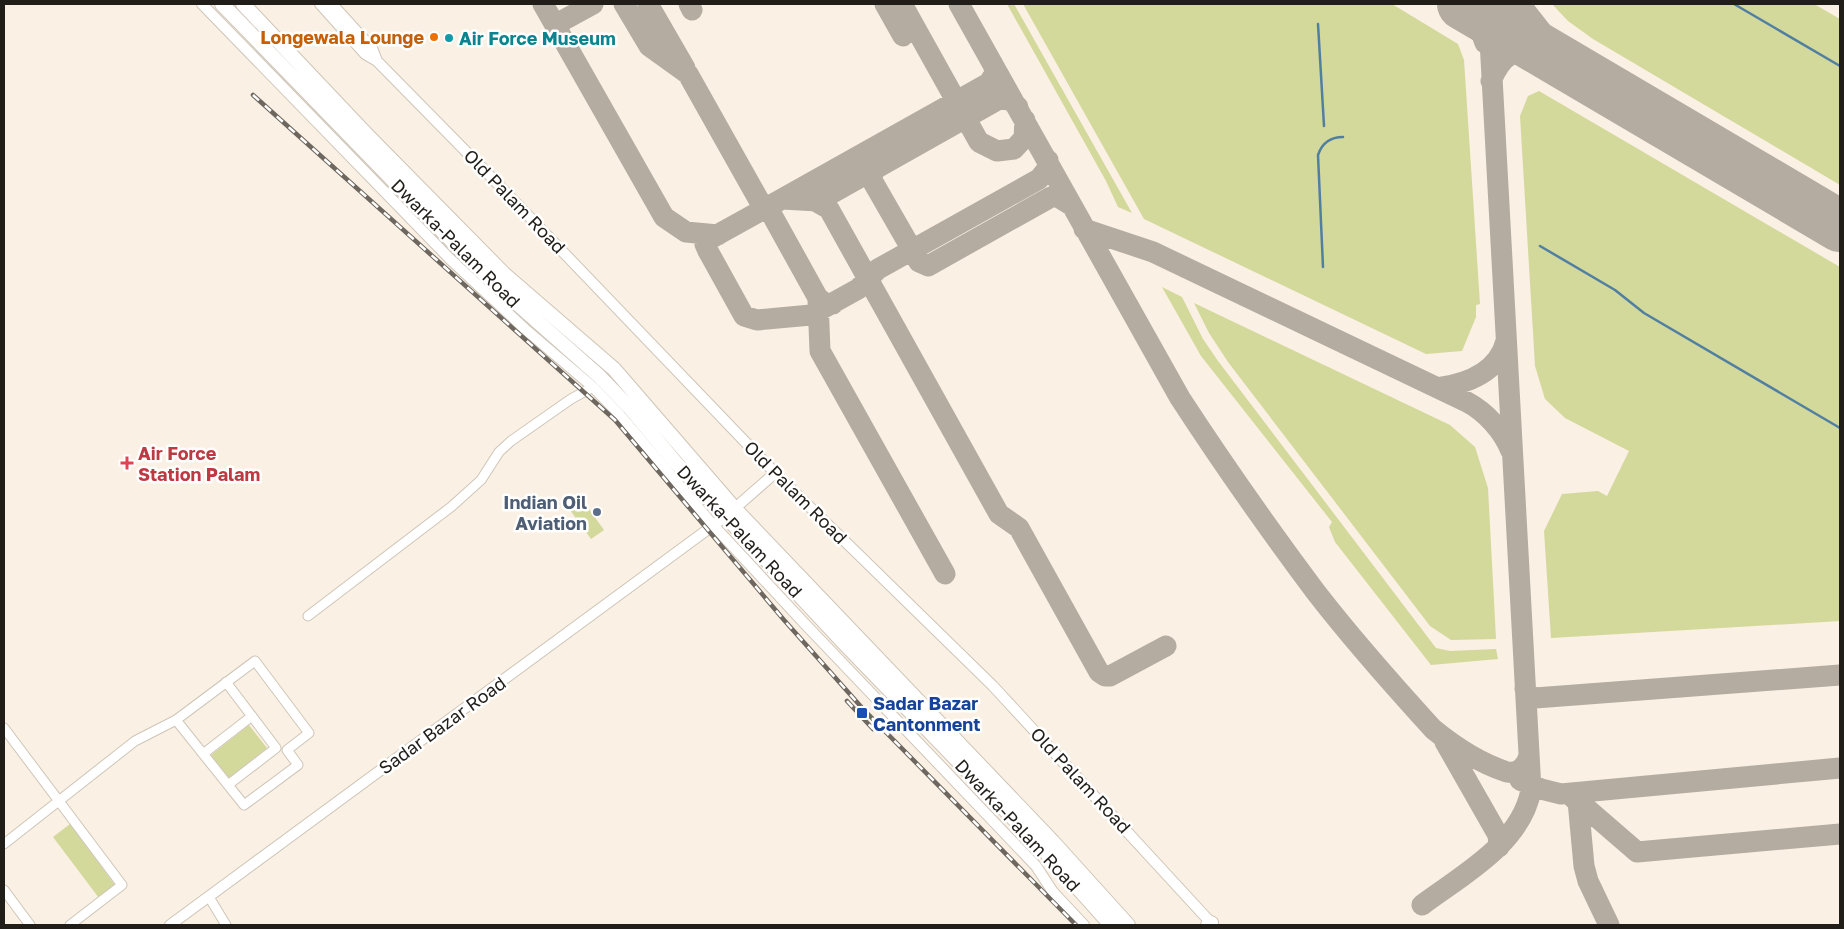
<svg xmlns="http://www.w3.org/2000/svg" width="1844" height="929" font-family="'Golos Text',sans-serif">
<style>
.green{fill:#d3d89b}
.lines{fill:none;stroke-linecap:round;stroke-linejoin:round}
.stream{stroke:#517fa2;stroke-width:2.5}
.taxiway{stroke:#b4aca1;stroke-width:21}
.runway{stroke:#b4aca1;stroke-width:52}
.minor-casing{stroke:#cec5b8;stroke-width:11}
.tertiary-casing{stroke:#cec5b8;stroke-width:12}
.primary-casing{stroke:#cec5b8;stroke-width:16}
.minor{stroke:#fff;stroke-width:9}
.tertiary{stroke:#fff;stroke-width:10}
.primary{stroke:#fff;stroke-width:14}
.rail-casing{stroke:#6d675f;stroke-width:4.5}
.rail{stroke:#fff;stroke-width:2.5;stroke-dasharray:8;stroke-linecap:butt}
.food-dot{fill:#e8710a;stroke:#fff;stroke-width:2}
.culture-dot{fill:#0f9aa8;stroke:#fff;stroke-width:2}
.health-dot{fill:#e0444e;stroke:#fff;stroke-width:2}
.service-dot{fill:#5c6f8a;stroke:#fff;stroke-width:2}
.transit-dot{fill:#1a4fb4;stroke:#fff;stroke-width:2}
.labels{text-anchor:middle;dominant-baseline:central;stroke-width:5;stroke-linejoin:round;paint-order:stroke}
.food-label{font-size:18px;font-weight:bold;fill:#c56008;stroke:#fff;text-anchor:end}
.culture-label{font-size:18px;font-weight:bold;fill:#0d838f;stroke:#fff;text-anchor:start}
.street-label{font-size:18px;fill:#211e19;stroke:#fff}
.health-label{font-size:18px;font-weight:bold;fill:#be3a42;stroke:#fff;text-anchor:start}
.service-label{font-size:18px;font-weight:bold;fill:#4e5e75;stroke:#fff;text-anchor:end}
.transit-label{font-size:18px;font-weight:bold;fill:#164399;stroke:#fff;text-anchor:start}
</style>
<rect width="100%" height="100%" fill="#faf0e3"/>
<path class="green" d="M 1007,4 L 1014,4 L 1132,213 L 1118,207 L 1106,181 Z
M 1023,4 L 1392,4 L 1458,44 L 1464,60 L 1480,304 L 1476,305 L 1476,317 L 1462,351 L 1426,354 L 1144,219 Z
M 1552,4 L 1814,4 L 1840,19 L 1840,185 L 1593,39 L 1568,21 Z
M 1539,91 L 1840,267 L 1840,621 L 1551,638 L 1544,531 L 1562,494 L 1598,491 L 1607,496 L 1629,451 L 1565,418 L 1545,399 L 1535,366 L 1520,116 L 1528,96 Z
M 1162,287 L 1182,297 L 1203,339 L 1218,361 L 1436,648 L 1450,651 L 1496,649 L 1498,659 L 1431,665 L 1335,542 L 1329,527 L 1332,522 L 1201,356 Z
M 1194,303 L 1450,425 L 1475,447 L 1488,488 L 1496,639 L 1451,640 L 1430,626 L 1228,362 L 1209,333 Z
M 581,498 L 604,530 L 591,539 L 568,507 Z
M 249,725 L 267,748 L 229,778 L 211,755 Z
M 70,824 L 115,885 L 99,898 L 53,837 Z"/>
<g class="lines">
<path class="stream" d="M 1734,4 L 1840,66
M 1318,24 L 1324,126
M 1540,246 L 1615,290 L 1644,313 L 1840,428
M 1323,267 L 1318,155 C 1322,143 1330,137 1343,137"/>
<path class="taxiway" d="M 543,4 L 664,217 L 686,232 L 718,235
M 624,4 L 649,46 L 688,74 L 760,202 L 772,215 L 818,298 L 826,304 L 833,304
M 648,4 L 685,68
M 689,4 L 692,10
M 885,4 L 903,36
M 902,4 L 979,142 L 997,151 L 1014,149 L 1024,138 L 1025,120
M 959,4 L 1180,398 C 1223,464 1268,528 1315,591 C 1352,639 1392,684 1433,729 C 1455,747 1479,763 1507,772 C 1518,774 1527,766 1529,755
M 1461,4 L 1478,23 L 1485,43
M 1520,4 L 1553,46 L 1592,78
M 558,29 L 560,22 L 593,4
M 1491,81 C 1502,54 1517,46 1545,51
M 1018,107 L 1010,100 L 999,99 L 818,201 L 782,199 L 708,240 L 705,244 L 708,251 L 744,316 L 757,320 L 811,315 L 858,289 L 878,269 L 1039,179 L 1047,169 L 1048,160
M 877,167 L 872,175 L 873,182 L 919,262 L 928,266 L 1051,197 L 1058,197 L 1071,205
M 782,199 L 989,83 L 995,73 L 993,64
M 815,201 L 829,209 L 999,514 L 1019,528 L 1099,672 L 1105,676 L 1110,676 L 1166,646
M 1084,229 L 1153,252 L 1467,402 C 1486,412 1503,431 1511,451
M 818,300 L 820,351 L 945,574
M 1437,388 C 1466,384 1498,373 1506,341
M 1525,689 L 1529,695 L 1535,698 L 1840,675
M 1445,742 L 1498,835 L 1499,847
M 1520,780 L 1541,789 L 1561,794 L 1840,768
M 1573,798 L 1578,801 L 1584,866 L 1588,881 L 1609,925
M 1578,801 L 1637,852 L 1840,834
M 1422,905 C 1462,875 1521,844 1531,790 L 1488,4"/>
<path class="runway" d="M 1463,4 L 1840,226"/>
<defs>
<path id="minor" d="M 308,616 L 451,507 L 481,480 L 499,452 L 511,441 L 571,399 L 593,387
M 226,682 L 276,748 L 228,785
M 4,728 L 122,885 L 70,925
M 203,754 L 252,716
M 4,844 L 135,741 L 176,720 L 255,661 L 309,733 L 287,750 L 298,765 L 244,805 L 176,720
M 4,890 L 30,925
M 209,897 L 226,925"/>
<path id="tertiary" d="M 202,4 L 450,259 L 525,329 L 593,387 L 619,414 L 713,525 L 805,624 L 1036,866 L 1053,892 L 1084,925
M 320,4 L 365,54 L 377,61 L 494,180 L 775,473 L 993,686 L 1213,925
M 332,4 L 372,48 L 377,61
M 170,925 L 726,516 L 775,473"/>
<path id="primary" d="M 222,4 L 485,275 L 599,376 L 631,409 L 675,462 L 845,644 L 1044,850 L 1111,925
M 243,4 L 367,135 L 504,274 L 614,369 L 735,509 L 1053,842 L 1128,925
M 1208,925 L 1211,923"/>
</defs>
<use href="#minor" class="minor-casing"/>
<use href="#tertiary" class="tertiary-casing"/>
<use href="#primary" class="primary-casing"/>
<use href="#minor" class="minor"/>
<use href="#tertiary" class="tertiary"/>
<use href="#primary" class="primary"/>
<defs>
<path id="rail" d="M 253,95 L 615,420 L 784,620 L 864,710 L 1076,925
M 847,701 L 873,729"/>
</defs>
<use href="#rail" class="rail-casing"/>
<use href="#rail" class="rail"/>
</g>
<circle class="food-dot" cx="434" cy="37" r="5"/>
<circle class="culture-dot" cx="449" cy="38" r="5"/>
<path class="health-dot" d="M124.5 455.5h5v5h5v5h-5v5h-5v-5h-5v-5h5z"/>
<circle class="service-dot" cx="597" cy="512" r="5"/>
<rect class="transit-dot" x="856" y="707" width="12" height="12" rx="2.5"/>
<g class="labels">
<g class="food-label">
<text x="424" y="37">Longewala Lounge</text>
</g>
<g class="culture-label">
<text x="459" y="38">Air Force Museum</text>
</g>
<g class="street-label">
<text transform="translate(515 201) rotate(46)">Old Palam Road</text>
<text transform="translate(456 243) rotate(45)">Dwarka-Palam Road</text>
<text transform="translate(796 492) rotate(45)">Old Palam Road</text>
<text transform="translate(740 531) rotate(47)">Dwarka-Palam Road</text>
<text transform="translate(442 725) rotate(-36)">Sadar Bazar Road</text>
<text transform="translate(1081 780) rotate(47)">Old Palam Road</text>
<text transform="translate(1018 825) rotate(47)">Dwarka-Palam Road</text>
</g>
<g class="health-label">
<text x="138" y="453">Air Force<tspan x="138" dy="21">Station Palam</tspan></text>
</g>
<g class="service-label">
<text x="587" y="502">Indian Oil<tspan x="587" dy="21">Aviation</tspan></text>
</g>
<g class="transit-label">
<text x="873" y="703">Sadar Bazar<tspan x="873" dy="21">Cantonment</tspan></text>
</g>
</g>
<rect width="1844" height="929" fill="none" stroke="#211e19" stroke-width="10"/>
</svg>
